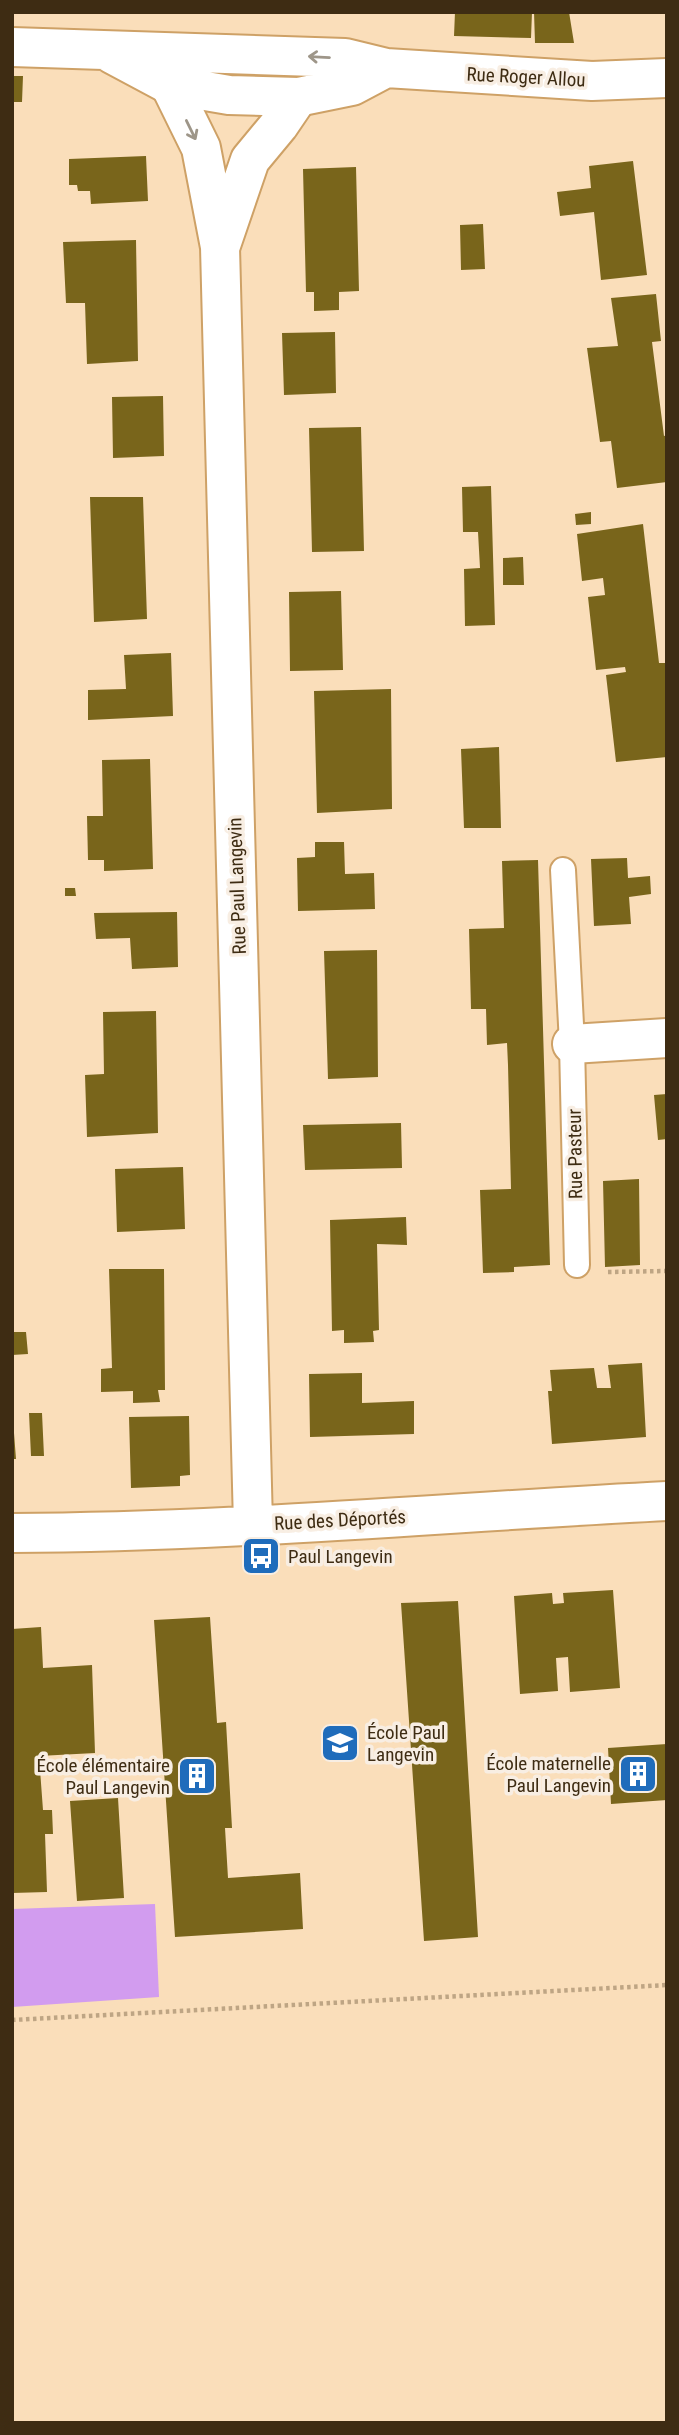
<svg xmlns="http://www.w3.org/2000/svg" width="679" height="2435" font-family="'Roboto Condensed',sans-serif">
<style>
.green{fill:#d29cef}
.building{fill:#79651b}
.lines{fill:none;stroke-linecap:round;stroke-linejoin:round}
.service-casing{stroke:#cea166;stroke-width:28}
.minor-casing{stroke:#cea166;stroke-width:42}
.tertiary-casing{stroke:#cea166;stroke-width:42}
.path{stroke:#bea584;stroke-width:4.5;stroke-dasharray:3.5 3.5;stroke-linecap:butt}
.service{stroke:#fff;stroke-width:24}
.minor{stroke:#fff;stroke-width:38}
.tertiary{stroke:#fff;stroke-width:38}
.oneway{stroke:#9e9689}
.labels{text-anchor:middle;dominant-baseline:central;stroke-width:7;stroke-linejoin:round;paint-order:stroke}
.street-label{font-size:19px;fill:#3e2c13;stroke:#f8eee3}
.poi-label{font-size:19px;fill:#3e2c13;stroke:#f8eee3;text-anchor:start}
</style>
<rect width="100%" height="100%" fill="#fadeba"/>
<path class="green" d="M 155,1904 L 159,1997 L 12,2007 L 12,1909 Z"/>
<path class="building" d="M 455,12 L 532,12 L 531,38 L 454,36 Z
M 534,12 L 569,12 L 574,43 L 535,43 Z
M 12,76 L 23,76 L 22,102 L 12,102 Z
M 146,156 L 148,201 L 91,204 L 90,191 L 78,191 L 77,185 L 69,185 L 69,159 Z
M 633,161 L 647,275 L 601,280 L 594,212 L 560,216 L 557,192 L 591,188 L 589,166 Z
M 356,167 L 359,291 L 339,292 L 339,310 L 314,311 L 314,292 L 306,292 L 303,169 Z
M 483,224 L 485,269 L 461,270 L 460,225 Z
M 136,240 L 138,361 L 87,364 L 85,303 L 66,303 L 63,242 Z
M 656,294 L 661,341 L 652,342 L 664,436 L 667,435 L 667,482 L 617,488 L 611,441 L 600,442 L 587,348 L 618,346 L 611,298 Z
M 335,332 L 336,393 L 284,395 L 282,333 Z
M 163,396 L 164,456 L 113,458 L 112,397 Z
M 361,427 L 364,551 L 312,552 L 309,428 Z
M 491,486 L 495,625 L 465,626 L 464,569 L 480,568 L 478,532 L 463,532 L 462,487 Z
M 90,497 L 143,497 L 147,619 L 94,622 Z
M 591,512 L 591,524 L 576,525 L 575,514 Z
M 643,524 L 659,663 L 667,663 L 667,757 L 616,762 L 606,675 L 626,672 L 625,667 L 596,670 L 588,597 L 605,595 L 603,578 L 582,581 L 577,534 Z
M 523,557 L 524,585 L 503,585 L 503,558 Z
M 341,591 L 343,670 L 290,671 L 289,592 Z
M 171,653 L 173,716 L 88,720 L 88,690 L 126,689 L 124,655 Z
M 391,689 L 392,809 L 317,813 L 314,691 Z
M 499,747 L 501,828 L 464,828 L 461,749 Z
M 150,759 L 153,869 L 104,871 L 104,860 L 88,860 L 87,816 L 103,816 L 102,760 Z
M 315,842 L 344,842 L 345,874 L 374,873 L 375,909 L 298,911 L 297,858 L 315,857 Z
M 627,858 L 628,878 L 650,876 L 651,894 L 629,897 L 631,924 L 594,926 L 591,859 Z
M 538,860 L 550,1265 L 514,1267 L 514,1272 L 483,1273 L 480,1190 L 511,1189 L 508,1065 L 507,1043 L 487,1045 L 486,1009 L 471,1009 L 469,929 L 504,928 L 502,861 Z
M 65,888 L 75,888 L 76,896 L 65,896 Z
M 177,912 L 178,967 L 132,969 L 130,938 L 96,939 L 94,913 Z
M 377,950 L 378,1077 L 328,1079 L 324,951 Z
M 156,1011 L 158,1133 L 87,1137 L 85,1075 L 104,1074 L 103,1012 Z
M 667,1094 L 667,1139 L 658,1140 L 654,1095 Z
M 401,1123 L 402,1168 L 305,1170 L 303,1125 Z
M 183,1167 L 185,1229 L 117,1232 L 115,1169 Z
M 639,1179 L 640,1265 L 605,1267 L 603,1181 Z
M 406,1217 L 407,1245 L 377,1244 L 379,1330 L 373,1331 L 374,1342 L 344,1343 L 344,1330 L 332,1331 L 330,1220 Z
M 109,1269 L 164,1269 L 165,1390 L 158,1390 L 160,1402 L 133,1403 L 133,1391 L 101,1392 L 101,1369 L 112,1368 Z
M 12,1332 L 26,1332 L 28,1354 L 12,1355 Z
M 642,1363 L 646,1437 L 552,1444 L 548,1391 L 552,1391 L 550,1370 L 594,1368 L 597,1388 L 611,1388 L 608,1365 Z
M 362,1373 L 362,1403 L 414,1401 L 414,1434 L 310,1437 L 309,1374 Z
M 29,1413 L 42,1413 L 44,1456 L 31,1456 Z
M 189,1416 L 190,1475 L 180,1476 L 180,1486 L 131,1488 L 129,1417 Z
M 12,1433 L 14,1433 L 16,1459 L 12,1459 Z
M 613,1590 L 620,1688 L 570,1692 L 568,1657 L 556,1658 L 558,1691 L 520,1694 L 514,1596 L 552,1593 L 553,1604 L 564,1603 L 563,1593 Z
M 458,1601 L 478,1937 L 424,1941 L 401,1603 Z
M 210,1617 L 217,1723 L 226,1722 L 232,1828 L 225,1828 L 228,1878 L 300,1873 L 303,1929 L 175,1937 L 154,1620 Z
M 41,1627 L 43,1668 L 92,1665 L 95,1753 L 39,1756 L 43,1810 L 52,1810 L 53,1834 L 45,1834 L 47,1892 L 12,1893 L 12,1629 Z
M 667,1744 L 667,1800 L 611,1804 L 608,1748 Z
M 118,1798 L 124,1898 L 77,1901 L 70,1801 Z"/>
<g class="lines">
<defs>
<path id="service" d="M 563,870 L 572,1044 L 577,1265"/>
<path id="minor" d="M 189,61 L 170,85 L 201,148 L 220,247 L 253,1524
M 221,245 L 250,160 L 279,125 L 298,97
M 572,1044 L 667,1038
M 12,1533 C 231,1532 449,1512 667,1501"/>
<path id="tertiary" d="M 12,47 L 345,58 L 386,68 L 418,70 L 592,81 L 667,78
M 112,54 L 170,85 L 229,95 L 298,97 L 352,86 L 386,68"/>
</defs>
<use href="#service" class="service-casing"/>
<use href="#minor" class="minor-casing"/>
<use href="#tertiary" class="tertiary-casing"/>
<path class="path" d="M 608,1272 L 667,1271
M 12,2020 L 667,1985"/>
<use href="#service" class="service"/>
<use href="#minor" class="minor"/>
<use href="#tertiary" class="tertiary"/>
</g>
<defs><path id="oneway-shaft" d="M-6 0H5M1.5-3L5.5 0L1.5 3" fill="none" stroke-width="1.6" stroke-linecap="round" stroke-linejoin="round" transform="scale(1.75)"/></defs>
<g class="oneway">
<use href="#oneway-shaft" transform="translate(319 57) rotate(-177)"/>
<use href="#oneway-shaft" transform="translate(191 130) rotate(64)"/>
</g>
<defs>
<symbol id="bus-square" viewBox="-11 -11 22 22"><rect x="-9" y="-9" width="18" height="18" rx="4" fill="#1f6cbb" stroke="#f8eee3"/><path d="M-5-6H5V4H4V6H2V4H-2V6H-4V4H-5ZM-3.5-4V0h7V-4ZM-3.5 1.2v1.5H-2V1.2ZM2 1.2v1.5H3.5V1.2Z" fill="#fff"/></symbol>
<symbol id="school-square" viewBox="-11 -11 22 22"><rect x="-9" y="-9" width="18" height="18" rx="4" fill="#1f6cbb" stroke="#f8eee3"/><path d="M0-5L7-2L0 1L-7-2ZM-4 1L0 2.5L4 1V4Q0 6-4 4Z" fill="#fff"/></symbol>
<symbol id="building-square" viewBox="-11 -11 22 22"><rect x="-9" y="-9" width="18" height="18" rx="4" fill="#1f6cbb" stroke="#f8eee3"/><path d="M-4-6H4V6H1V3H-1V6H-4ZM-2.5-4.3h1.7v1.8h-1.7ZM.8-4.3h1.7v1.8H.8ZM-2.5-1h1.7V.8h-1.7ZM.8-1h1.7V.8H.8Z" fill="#fff"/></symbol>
</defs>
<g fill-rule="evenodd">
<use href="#bus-square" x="239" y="1534" width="44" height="44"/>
<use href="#school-square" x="318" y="1721" width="44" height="44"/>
<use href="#building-square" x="616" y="1752" width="44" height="44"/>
<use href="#building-square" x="175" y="1754" width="44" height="44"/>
</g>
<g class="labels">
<g class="street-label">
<text transform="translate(526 77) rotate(3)">Rue Roger Allou</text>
<text transform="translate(237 886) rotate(-92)">Rue Paul Langevin</text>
<text transform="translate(575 1154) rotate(-91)">Rue Pasteur</text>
<text transform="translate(340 1520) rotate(-3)">Rue des Déportés</text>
</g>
<g class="poi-label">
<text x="288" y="1556">Paul Langevin</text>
<text x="367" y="1732">École Paul<tspan x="367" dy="22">Langevin</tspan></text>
<text x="611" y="1763" text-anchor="end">École maternelle<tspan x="611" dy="22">Paul Langevin</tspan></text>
<text x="170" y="1765" text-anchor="end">École élémentaire<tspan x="170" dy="22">Paul Langevin</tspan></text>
</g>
</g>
<rect width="679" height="2435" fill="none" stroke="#3e2c13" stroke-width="28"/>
</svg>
